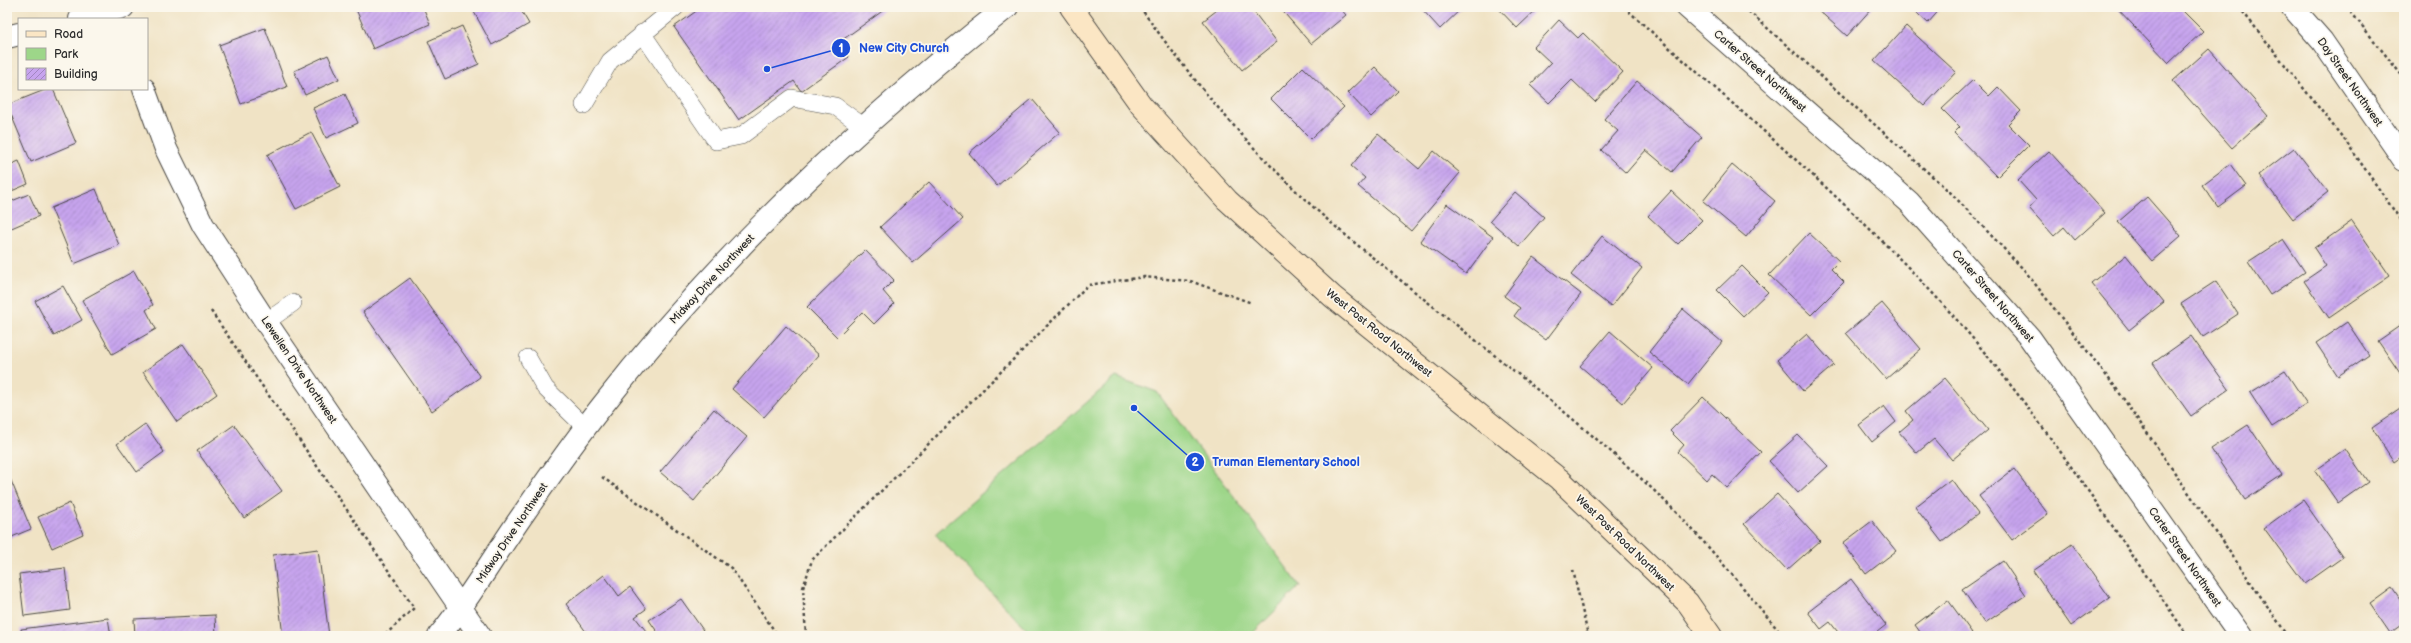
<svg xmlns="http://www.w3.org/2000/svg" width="2411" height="643" font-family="'Balsamiq Sans',sans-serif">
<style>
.park{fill:#9dd689;stroke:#64805a}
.building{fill:url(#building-hatch)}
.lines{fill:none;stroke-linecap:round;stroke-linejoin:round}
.lane-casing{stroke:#494742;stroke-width:18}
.street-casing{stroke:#494742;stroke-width:24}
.secondary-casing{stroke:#494742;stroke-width:24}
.path{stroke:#494742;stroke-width:2.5;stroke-dasharray:3 3;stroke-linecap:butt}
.lane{stroke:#fff;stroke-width:17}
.street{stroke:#fff;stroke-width:22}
.secondary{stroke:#fbe6c4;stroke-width:22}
.labels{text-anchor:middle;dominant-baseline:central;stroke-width:3.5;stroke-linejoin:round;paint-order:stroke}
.street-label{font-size:11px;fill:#2b2b2b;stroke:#fbf7ec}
.leader{fill:none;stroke:#1d4ed8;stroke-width:1.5}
.callout-dot{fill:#1d4ed8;stroke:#fbf7ec;stroke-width:1.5}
.mark-label{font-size:12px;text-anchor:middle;font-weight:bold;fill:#fff}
.callout-label{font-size:12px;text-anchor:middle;font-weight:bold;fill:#1d4ed8;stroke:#fbf7ec;stroke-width:3.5;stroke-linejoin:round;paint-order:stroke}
</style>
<defs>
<pattern id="building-hatch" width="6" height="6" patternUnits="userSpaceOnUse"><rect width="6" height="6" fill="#c7a4ee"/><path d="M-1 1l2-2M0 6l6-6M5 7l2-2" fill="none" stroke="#a286c1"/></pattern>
</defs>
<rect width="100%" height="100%" fill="#fbf7ec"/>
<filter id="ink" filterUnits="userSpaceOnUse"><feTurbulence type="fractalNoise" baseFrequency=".025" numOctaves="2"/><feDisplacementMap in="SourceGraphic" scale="8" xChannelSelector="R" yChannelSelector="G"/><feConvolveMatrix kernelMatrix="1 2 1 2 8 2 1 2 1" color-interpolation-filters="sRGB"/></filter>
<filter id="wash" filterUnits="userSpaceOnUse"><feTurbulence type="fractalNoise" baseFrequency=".012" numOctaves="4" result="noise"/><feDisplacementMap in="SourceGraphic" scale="16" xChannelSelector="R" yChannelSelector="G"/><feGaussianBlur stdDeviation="0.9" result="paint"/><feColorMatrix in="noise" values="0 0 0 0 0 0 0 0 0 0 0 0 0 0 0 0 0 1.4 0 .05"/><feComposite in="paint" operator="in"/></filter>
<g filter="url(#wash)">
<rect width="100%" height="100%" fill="#f0e3c5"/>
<path class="park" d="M 1116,377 L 1157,392 L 1300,586 L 1250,636 L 1033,636 L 935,534 Z"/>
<g id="blocks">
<path class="building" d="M 355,7 L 423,7 L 430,24 L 373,49 Z
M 483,7 L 519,7 L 529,24 L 492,45 L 474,12 Z
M 702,7 L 888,7 L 838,43 L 849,57 L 801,91 L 794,81 L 739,120 L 674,27 Z
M 1221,7 L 1250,7 L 1277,42 L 1242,70 L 1203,21 Z
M 1279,7 L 1339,7 L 1346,15 L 1311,44 Z
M 1420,7 L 1463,7 L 1440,29 Z
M 1497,7 L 1539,7 L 1517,28 Z
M 1815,7 L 1873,7 L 1847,36 Z
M 1910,7 L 1942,7 L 1928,23 Z
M 2116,7 L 2179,7 L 2203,31 L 2169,63 Z
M 1559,20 L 1578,38 L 1583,33 L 1623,72 L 1595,102 L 1572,80 L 1549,103 L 1530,85 L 1551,63 L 1534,47 Z
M 462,26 L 479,64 L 445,79 L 428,41 Z
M 1906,26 L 1956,72 L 1924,106 L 1874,61 Z
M 265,28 L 287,87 L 241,104 L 219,45 Z
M 2209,49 L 2268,116 L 2232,148 L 2173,81 Z
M 328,55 L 339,79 L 305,95 L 294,71 Z
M 1303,67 L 1344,107 L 1311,139 L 1271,99 Z
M 1375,67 L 1398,91 L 1371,117 L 1348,93 Z
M 1973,80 L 1989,96 L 1998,87 L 2021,111 L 2008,124 L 2029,145 L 1997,177 L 1954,133 L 1960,127 L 1942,109 Z
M 1637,81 L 1702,137 L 1672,172 L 1646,150 L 1626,173 L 1601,150 L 1618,131 L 1604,119 Z
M 47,89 L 53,89 L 76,143 L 31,162 L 7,105 Z
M 345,94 L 358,123 L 326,138 L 313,108 Z
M 1032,99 L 1060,132 L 997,186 L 969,153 Z
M 311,132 L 340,187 L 296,209 L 267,155 Z
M 1378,134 L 1419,169 L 1434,151 L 1460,173 L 1411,231 L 1358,186 L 1365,178 L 1351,166 Z
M 2294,148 L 2328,192 L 2293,219 L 2259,175 Z
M 2049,151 L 2105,213 L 2075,240 L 2064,227 L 2054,236 L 2029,208 L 2036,200 L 2018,180 Z
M 19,161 L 28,184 L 7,193 L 7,166 Z
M 2230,164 L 2246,186 L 2218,207 L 2202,185 Z
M 1732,165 L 1775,201 L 1746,237 L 1703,201 Z
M 929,182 L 963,219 L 913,263 L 880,227 Z
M 96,189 L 119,245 L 74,264 L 51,208 Z
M 1671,191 L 1702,220 L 1678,244 L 1648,216 Z
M 1515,192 L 1544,217 L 1519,246 L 1490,221 Z
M 29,194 L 39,216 L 7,230 L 7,203 Z
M 2147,197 L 2181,236 L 2152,261 L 2118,222 Z
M 1447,204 L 1493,237 L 1466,274 L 1420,241 Z
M 2352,221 L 2390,276 L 2329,318 L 2304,281 L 2326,266 L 2314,248 Z
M 1809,233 L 1839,261 L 1831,269 L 1844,282 L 1811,315 L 1769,275 Z
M 1602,236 L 1642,268 L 1611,307 L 1571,275 Z
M 2283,239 L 2305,272 L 2270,295 L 2248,262 Z
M 865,250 L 894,280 L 883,291 L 894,304 L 874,324 L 862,312 L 837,337 L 807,307 Z
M 2126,255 L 2164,302 L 2129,330 L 2091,283 Z
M 1533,257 L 1581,294 L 1546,340 L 1514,316 L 1520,308 L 1504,296 Z
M 1742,266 L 1768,292 L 1743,316 L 1717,290 Z
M 134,271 L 153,305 L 146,310 L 156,329 L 112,354 L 82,300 Z
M 410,278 L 480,377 L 432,411 L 363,312 Z
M 2216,281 L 2238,314 L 2203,337 L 2181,304 Z
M 63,286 L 82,320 L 54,336 L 35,301 Z
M 1882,303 L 1921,349 L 1886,379 L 1846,333 Z
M 1683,309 L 1722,342 L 1688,384 L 1649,352 Z
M 2347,322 L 2369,355 L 2338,376 L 2316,343 Z
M 2404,323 L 2404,379 L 2378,341 Z
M 786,326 L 819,355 L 764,417 L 732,389 Z
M 1610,331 L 1653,368 L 1623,403 L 1580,366 Z
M 1807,334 L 1834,365 L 1803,391 L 1777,360 Z
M 2191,336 L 2229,389 L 2191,416 L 2153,363 Z
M 183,344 L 217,394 L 177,422 L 143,372 Z
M 2285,371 L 2307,404 L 2272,427 L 2250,393 Z
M 1945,378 L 1988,430 L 1952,460 L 1934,439 L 1917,453 L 1899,432 L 1913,420 L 1906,411 Z
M 1703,397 L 1761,452 L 1727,488 L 1712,474 L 1707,480 L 1678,452 L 1684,445 L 1670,431 Z
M 1884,406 L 1896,422 L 1872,442 L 1859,425 Z
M 2404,406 L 2404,455 L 2394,462 L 2372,428 Z
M 714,409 L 747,437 L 694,501 L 660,472 Z
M 145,424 L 164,452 L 137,472 L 117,444 Z
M 234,425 L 282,491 L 244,518 L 197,451 Z
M 2248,425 L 2282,475 L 2245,500 L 2211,449 Z
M 1798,435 L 1828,466 L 1798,493 L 1769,461 Z
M 2345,449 L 2368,482 L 2338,503 L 2315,470 Z
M 2014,469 L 2048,514 L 2012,540 L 1979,496 Z
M 7,471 L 31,529 L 7,539 Z
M 1951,479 L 1978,514 L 1942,542 L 1915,507 Z
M 1777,494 L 1820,541 L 1787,570 L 1744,524 Z
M 2303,500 L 2343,557 L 2305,584 L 2264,528 Z
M 70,503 L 83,534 L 52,548 L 38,517 Z
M 1872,521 L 1896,551 L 1866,574 L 1843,543 Z
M 2072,544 L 2110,598 L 2071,626 L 2033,571 Z
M 318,549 L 329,636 L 283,636 L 273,555 Z
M 2003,561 L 2026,595 L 1985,623 L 1962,589 Z
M 65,568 L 70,610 L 24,616 L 19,574 Z
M 604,575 L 619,596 L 630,587 L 646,609 L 635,617 L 646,631 L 639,636 L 589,636 L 566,604 Z
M 1851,579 L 1886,625 L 1872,636 L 1841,636 L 1830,622 L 1821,629 L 1808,612 Z
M 2392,588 L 2404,606 L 2404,623 L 2390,633 L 2370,604 Z
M 681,599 L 703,630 L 694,636 L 660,636 L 649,620 Z
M 1948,600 L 1972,633 L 1968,636 L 1923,636 L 1915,625 Z
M 215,615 L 216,636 L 135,636 L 134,619 Z
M 108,618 L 111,636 L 22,636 L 21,629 Z"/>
</g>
</g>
<g filter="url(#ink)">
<use href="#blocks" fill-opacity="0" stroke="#494742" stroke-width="1"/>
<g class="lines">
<defs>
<path id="lane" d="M 642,33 L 716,141 L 741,136 L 792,98 L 835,106 L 864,127
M 584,105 L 610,61 L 676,7
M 266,322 L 293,303
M 528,358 L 545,388 L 586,428"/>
<path id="street" d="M 1687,7 L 1909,202 L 2030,338 L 2241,636
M 2292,7 L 2322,41 L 2404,160
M 80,19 L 123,7
M 7,37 L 19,34
M 144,89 L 166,149 L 203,225 L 266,322 L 480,636
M 439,636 C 471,597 495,554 524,513 C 549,477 575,440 602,406 C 719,256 858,124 1007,7"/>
<path id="secondary" d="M 1071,7 L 1141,105 L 1227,200 L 1333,297 L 1559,479 L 1688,603 L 1711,636"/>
</defs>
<use href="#lane" class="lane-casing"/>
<use href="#street" class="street-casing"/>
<use href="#secondary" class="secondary-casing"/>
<path class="path" d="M 1140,7 C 1192,81 1260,161 1329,221 C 1433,310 1546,391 1647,484 C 1697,530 1740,584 1783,636
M 1624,7 C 1733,106 1849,200 1948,310 C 2038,410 2111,526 2188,636
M 1744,7 L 1952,194 L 2025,271 L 2116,388 L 2288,636
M 2239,7 L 2347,143 L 2404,225
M 2347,7 L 2404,78
M 211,311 L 414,608 L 384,636
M 602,477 L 731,568 L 778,636
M 1573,570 L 1587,631 L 1586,636
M 806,636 L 803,588 L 812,560 L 1088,285 L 1144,277 L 1190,281 L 1252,303"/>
<use href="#lane" class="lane"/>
<use href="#street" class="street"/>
<use href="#secondary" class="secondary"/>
</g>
</g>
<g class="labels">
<g class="street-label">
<text transform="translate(1760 71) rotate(41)">Carter Street Northwest</text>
<text transform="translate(2350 82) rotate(55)">Day Street Northwest</text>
<text transform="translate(712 279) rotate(-47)">Midway Drive Northwest</text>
<text transform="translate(1993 296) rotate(49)">Carter Street Northwest</text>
<text transform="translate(1379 333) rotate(39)">West Post Road Northwest</text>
<text transform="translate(299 370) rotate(56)">Lewellen Drive Northwest</text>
<text transform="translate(512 533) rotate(-56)">Midway Drive Northwest</text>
<text transform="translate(1625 543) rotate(44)">West Post Road Northwest</text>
<text transform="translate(2185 557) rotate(55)">Carter Street Northwest</text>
</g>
</g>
<path class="leader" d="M767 69L841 48M1134 408L1195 462"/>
<g class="callout-dot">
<circle cx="767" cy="69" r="4"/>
<circle cx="1134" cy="408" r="4"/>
<circle cx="841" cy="48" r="10"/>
<circle cx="1195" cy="462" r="10"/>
</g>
<g class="mark-label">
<text x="841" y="52">1</text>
<text x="1195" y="466">2</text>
</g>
<g class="callout-label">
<text x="904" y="52">New City Church</text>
<text x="1286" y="466">Truman Elementary School</text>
</g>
<rect width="2411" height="643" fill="none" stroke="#fbf7ec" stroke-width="24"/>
<rect x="18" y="18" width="130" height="72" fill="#fbf7ec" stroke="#a8a59f"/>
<rect x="26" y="31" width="20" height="6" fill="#fbe6c4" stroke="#a8a59f"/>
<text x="54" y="38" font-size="12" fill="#2b2b2b">Road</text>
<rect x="26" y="48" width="20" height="12" fill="#9dd689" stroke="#a8a59f"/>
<text x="54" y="58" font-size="12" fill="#2b2b2b">Park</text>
<rect x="26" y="68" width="20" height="12" fill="url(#building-hatch)" stroke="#a8a59f"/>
<text x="54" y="78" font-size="12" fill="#2b2b2b">Building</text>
</svg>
